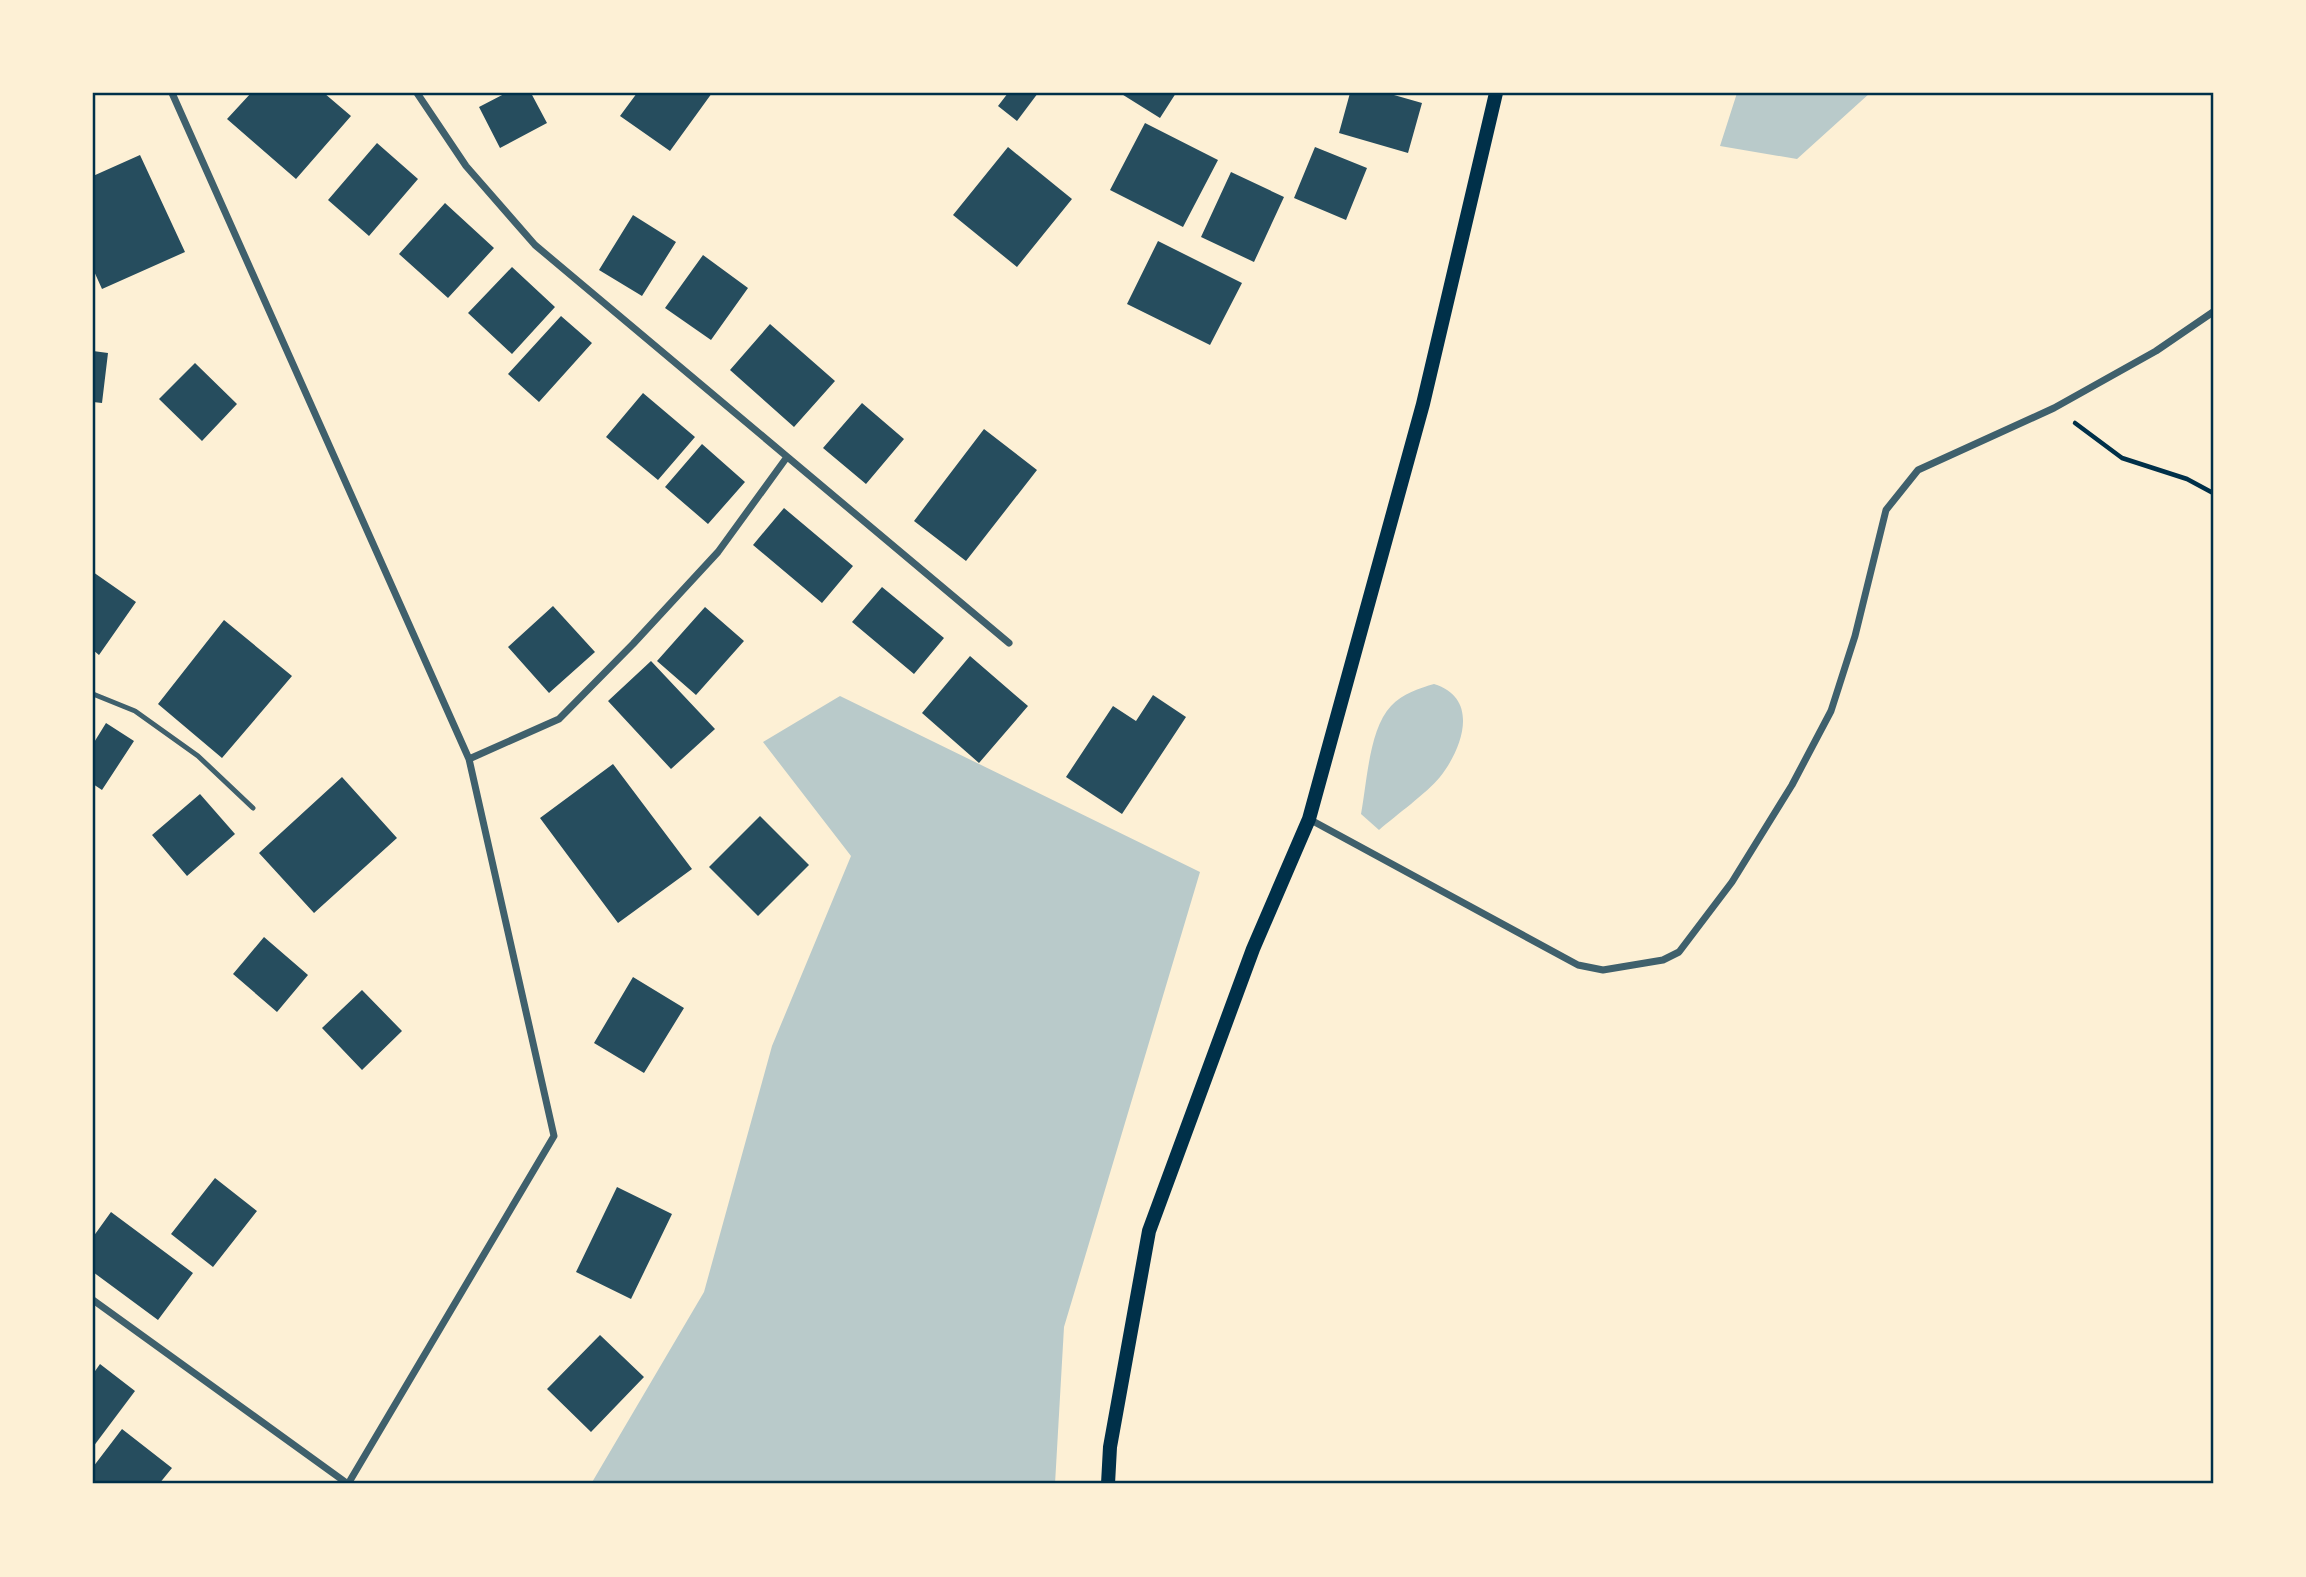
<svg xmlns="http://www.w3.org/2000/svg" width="2306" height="1577" font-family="'Work Sans',sans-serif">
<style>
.green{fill:#b9caca}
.building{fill:#264d5e}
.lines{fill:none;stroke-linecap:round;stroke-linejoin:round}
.path{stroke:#003049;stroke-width:4.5}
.service{stroke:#3f606c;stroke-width:5}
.minor{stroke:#3f606c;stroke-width:7}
.secondary{stroke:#003049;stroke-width:14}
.neatline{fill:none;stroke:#003049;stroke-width:2.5}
</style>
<rect width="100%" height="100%" fill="#fdf0d5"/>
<path class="green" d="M 1737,93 L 1870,93 L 1797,159 L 1720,146 Z
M 1434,684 C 1480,698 1463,748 1440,777 C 1427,793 1396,815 1379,830 L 1361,814 C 1367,783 1369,729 1391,706 C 1402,694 1420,688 1434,684 Z
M 840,696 L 1200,872 L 1064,1327 L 1055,1484 L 591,1484 L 704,1292 L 772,1046 L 851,856 L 763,742 Z"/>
<path class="building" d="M 251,93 L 324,93 L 351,116 L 296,179 L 227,119 Z
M 506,93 L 531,93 L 547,123 L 500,148 L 479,107 Z
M 637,93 L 712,93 L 670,151 L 620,116 Z
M 1008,93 L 1038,93 L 1017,121 L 998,106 Z
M 1120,93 L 1176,93 L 1160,118 Z
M 1350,93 L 1387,93 L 1422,103 L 1408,153 L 1339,133 Z
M 1145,123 L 1218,160 L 1183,227 L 1110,190 Z
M 377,143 L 418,179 L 369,236 L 328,200 Z
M 1008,147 L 1072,199 L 1017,267 L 953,215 Z
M 1315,147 L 1367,168 L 1346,220 L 1294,198 Z
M 140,155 L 185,252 L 102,289 L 93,269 L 93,176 Z
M 1231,172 L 1284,197 L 1254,262 L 1201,237 Z
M 445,203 L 494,248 L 448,298 L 399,254 Z
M 633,215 L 676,242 L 642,296 L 599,270 Z
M 1158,241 L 1242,283 L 1210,345 L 1127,304 Z
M 703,255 L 748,288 L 711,340 L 665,308 Z
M 512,267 L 555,307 L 512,354 L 468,313 Z
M 561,316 L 592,343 L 539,402 L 508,374 Z
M 770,324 L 835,381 L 794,427 L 730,370 Z
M 93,351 L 108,353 L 102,403 L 93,402 Z
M 195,363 L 237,404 L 202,441 L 159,399 Z
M 643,393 L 695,437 L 658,480 L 606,437 Z
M 862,403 L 904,439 L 866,484 L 823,448 Z
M 984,429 L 1037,470 L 966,561 L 914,521 Z
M 702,444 L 745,482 L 708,524 L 665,487 Z
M 784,508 L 853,566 L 822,603 L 753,545 Z
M 93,572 L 136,602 L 99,655 L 93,650 Z
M 882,587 L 944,638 L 914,674 L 852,622 Z
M 553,606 L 595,652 L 549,693 L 508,647 Z
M 705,607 L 744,641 L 696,695 L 657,661 Z
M 224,620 L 292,676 L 222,758 L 158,704 Z
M 970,656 L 1028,706 L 979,763 L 922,713 Z
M 651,661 L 715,729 L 671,769 L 608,701 Z
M 1153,695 L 1186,717 L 1122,814 L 1066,777 L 1113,706 L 1136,721 Z
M 106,723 L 134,741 L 102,790 L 93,784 L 93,744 Z
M 613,764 L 692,869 L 618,923 L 540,818 Z
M 342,777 L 397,838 L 314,913 L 259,853 Z
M 200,794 L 235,834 L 187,876 L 152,835 Z
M 760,816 L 809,865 L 758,916 L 709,867 Z
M 264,937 L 308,975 L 277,1012 L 233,974 Z
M 633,977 L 684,1008 L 644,1073 L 594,1043 Z
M 362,990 L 402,1031 L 362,1070 L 322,1028 Z
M 215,1178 L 257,1211 L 213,1267 L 171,1234 Z
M 617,1187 L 672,1214 L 631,1299 L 576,1272 Z
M 111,1212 L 193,1273 L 158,1320 L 93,1272 L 93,1237 Z
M 600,1335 L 644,1377 L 591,1432 L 547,1389 Z
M 100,1364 L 135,1391 L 93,1447 L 93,1374 Z
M 122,1429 L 172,1468 L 159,1484 L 93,1484 L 93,1467 Z"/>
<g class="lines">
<path class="path" d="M 2075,423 L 2122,458 L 2187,479 L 2213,493"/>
<path class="service" d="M 93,694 L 135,711 L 198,756 L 253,808"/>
<path class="minor" d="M 172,93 L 469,759 L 554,1136 L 348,1484
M 417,93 L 466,166 L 535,245 L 1009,643
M 469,759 L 559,719 L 633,644 L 718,552 L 787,457
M 1309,819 L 1578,965 L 1603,970 L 1663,960 L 1679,952 L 1732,882 L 1792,785 L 1831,711 L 1855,636 L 1886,510 L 1918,470 L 2054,408 L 2156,351 L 2213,312
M 93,1300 L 348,1484"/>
<path class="secondary" d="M 1108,1484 L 1110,1447 L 1149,1231 L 1253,949 L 1309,819 L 1423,404 L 1496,93"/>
</g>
<rect width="2306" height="1577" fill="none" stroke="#fdf0d5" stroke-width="189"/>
<rect x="94" y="94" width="2118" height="1388" class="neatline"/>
</svg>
